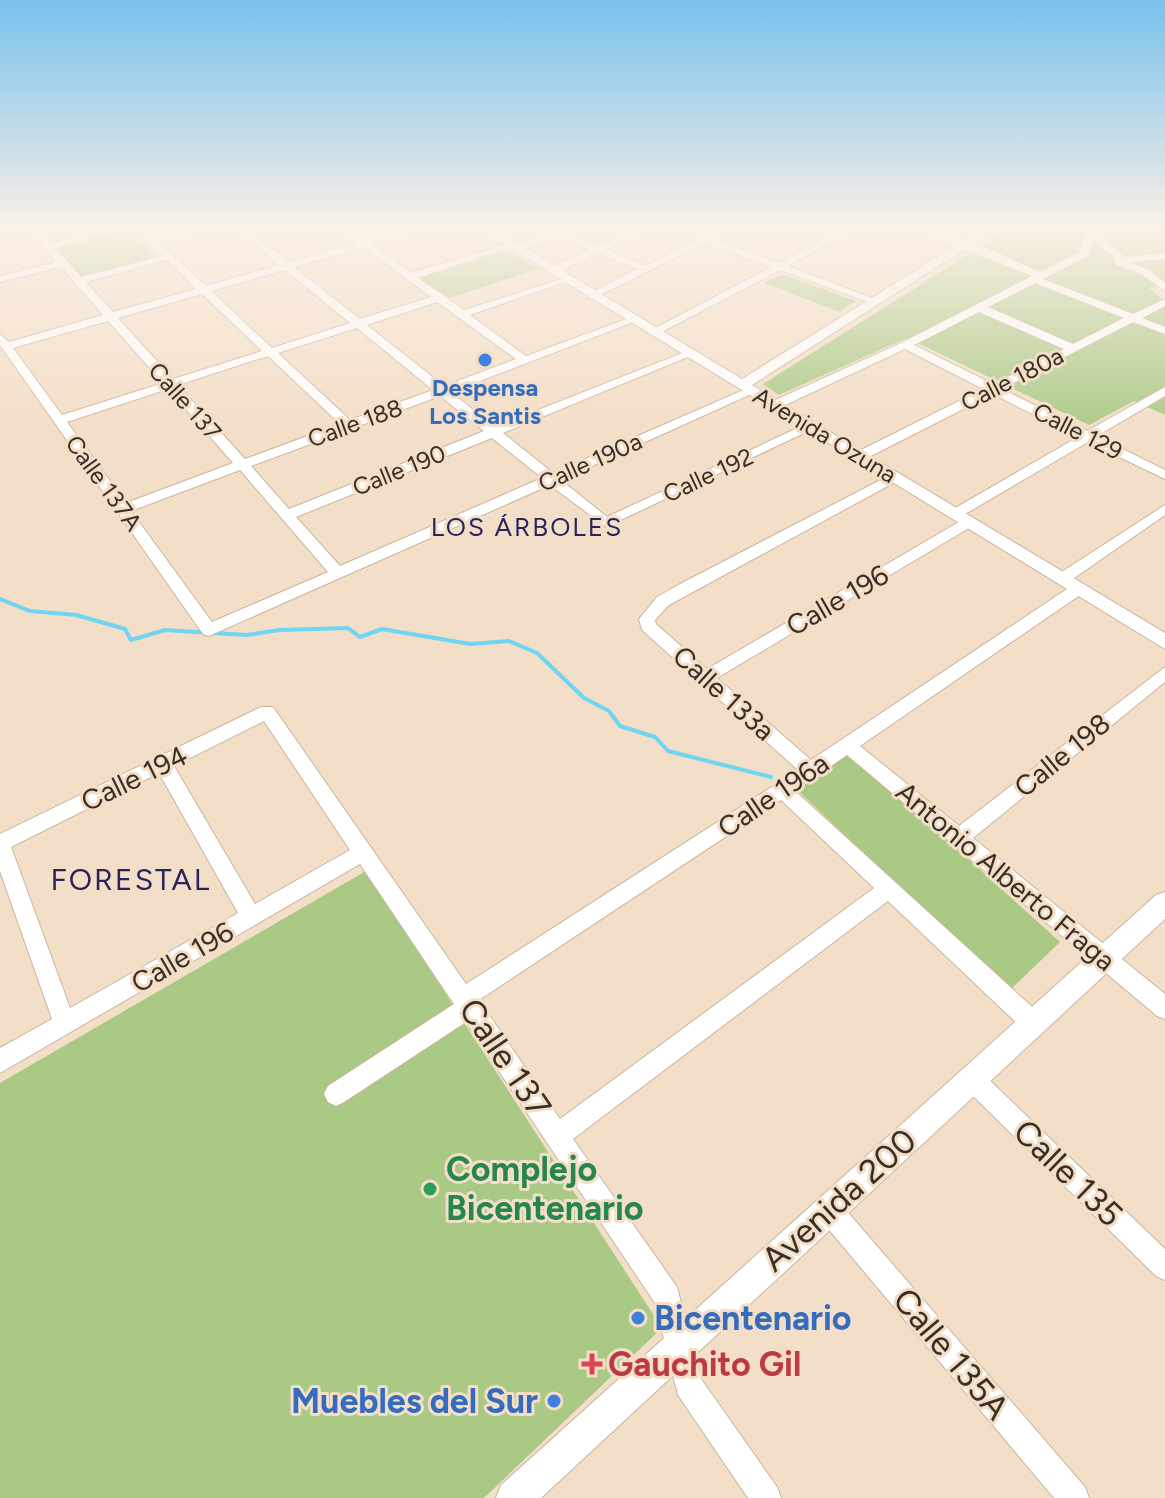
<svg xmlns="http://www.w3.org/2000/svg" width="1165" height="1498" font-family="Figtree,sans-serif">
<style>
.green{fill:#a9c984}
.lines{fill:none;stroke-linecap:round;stroke-linejoin:round}
.stream{stroke:#6ed5f3;stroke-width:4}
.minor-casing{stroke:#c9b59e;stroke-width:2}
.major-casing{stroke:#c9b59e;stroke-width:2}
.minor{fill:#fff;fill-rule:evenodd}
.major{fill:#fff;fill-rule:evenodd}
.shop-dot{fill:#3f7fe0;stroke:#f3dec7;stroke-width:3}
.leisure-dot{fill:#2e9e5b;stroke:#f3dec7;stroke-width:3}
.health-dot{fill:#e0444e;stroke:#f3dec7;stroke-width:3}
.labels{text-anchor:middle;dominant-baseline:central;stroke-width:6;stroke-linejoin:round;paint-order:stroke}
.far-street-label{font-size:24px;fill:#382f26;stroke:#f3dec7}
.far-shop-label{font-size:24px;font-weight:bold;fill:#366cbe;stroke:#f3dec7}
.far-neighbourhood-label{font-size:26px;letter-spacing:2px;fill:#2a245e;stroke:#f3dec7}
.street-label{font-size:28px;fill:#382f26;stroke:#f3dec7}
.neighbourhood-label{font-size:30px;letter-spacing:2px;fill:#2a245e;stroke:#f3dec7}
.near-street-label{font-size:34px;fill:#382f26;stroke:#f3dec7}
.near-leisure-label{font-size:34px;font-weight:bold;fill:#27864d;stroke:#f3dec7;text-anchor:start}
.near-shop-label{font-size:34px;font-weight:bold;fill:#366cbe;stroke:#f3dec7;text-anchor:start}
.near-health-label{font-size:34px;font-weight:bold;fill:#be3a42;stroke:#f3dec7;text-anchor:start}
</style>
<rect width="100%" height="100%" fill="#f3dec7"/>
<path class="green" d="M 127,229 L 157,258 L 81,278 L 53,248 Z
M 1009,229 L 1165,229 L 1165,286 L 1149,288 L 1165,301 L 1165,415 L 1134,401 L 1089,425 L 907,338 L 779,395 L 763,384 Z
M 507,251 L 538,269 L 450,298 L 419,278 Z
M 780,275 L 786,275 L 855,301 L 840,312 L 764,283 Z
M 849,751 L 1060,942 L 1010,990 L 796,789 Z
M 366,871 L 662,1328 L 484,1498 L 0,1498 L 0,1083 Z"/>
<g class="lines">
<path class="stream" d="M 0,599 L 30,611 L 76,615 L 125,629 L 131,640 L 165,630 L 247,635 L 279,630 L 348,628 L 360,637 L 382,629 L 470,644 L 509,641 L 537,653 L 584,698 L 609,711 L 620,726 L 655,737 L 668,751 L 771,777"/>
<defs>
<path id="minor" d="M 28,229 L 38,229 L 51,243 L 107,229 L 124,229 L 55,248 L 81,277 L 162,256 L 134,229 L 145,229 L 155,238 L 189,229 L 206,229 L 160,243 L 206,286 L 279,265 L 236,229 L 247,229 L 289,262 L 357,243 L 339,229 L 350,229 L 366,240 L 405,229 L 421,229 L 372,245 L 411,273 L 513,242 L 513,246 L 418,278 L 464,310 L 568,277 L 568,281 L 470,315 L 526,356 L 629,318 L 639,320 L 451,392 L 495,427 L 685,352 L 695,354 L 503,433 L 553,473 L 748,388 L 758,391 L 561,480 L 607,517 L 806,424 L 817,427 L 606,527 L 550,485 L 209,636 L 203,634 L 0,345 L 0,334 L 9,342 L 103,315 L 61,267 L 0,282 L 0,276 L 56,262 ZM 363,247 L 431,297 L 360,319 L 294,267 ZM 167,260 L 196,289 L 113,312 L 86,282 ZM 285,270 L 350,323 L 272,348 L 211,291 ZM 202,294 L 262,351 L 173,379 L 118,318 ZM 437,302 L 516,359 L 444,386 L 367,325 ZM 108,321 L 163,383 L 62,415 L 13,348 ZM 357,328 L 433,390 L 350,420 L 278,353 ZM 268,356 L 340,424 L 245,459 L 178,385 ZM 168,389 L 233,463 L 126,503 L 67,422 ZM 440,396 L 484,431 L 289,509 L 251,466 ZM 492,438 L 542,478 L 340,566 L 296,517 ZM 240,470 L 328,572 L 212,622 L 131,511 Z
M 544,229 L 566,229 L 565,232 L 598,246 L 635,229 L 648,229 L 607,249 L 645,266 L 719,229 L 732,229 L 714,239 L 779,263 L 842,229 L 855,229 L 788,266 L 880,301 L 871,303 L 780,270 L 654,336 L 648,333 L 650,331 L 771,267 L 706,243 L 592,299 L 588,298 L 588,294 L 637,269 L 599,253 L 556,273 L 548,273 L 548,269 L 590,250 L 557,236 L 520,251 L 512,249 L 549,232 Z
M 912,229 C 955,229 1001,256 1040,272 L 1079,252 L 1085,232 L 1082,229 L 1093,229 L 1124,257 L 1165,253 L 1165,259 L 1129,262 L 1149,270 L 1165,283 L 1165,291 L 1141,274 L 1115,264 L 1116,260 L 1093,239 L 1088,256 L 1043,279 L 1133,314 L 1165,299 L 1165,306 L 1142,318 L 1165,327 L 1165,334 L 1133,322 L 1002,389 L 1087,431 L 1165,387 L 1165,396 L 1097,436 L 1165,470 L 1165,479 L 1088,442 L 960,517 L 950,517 L 950,511 L 1078,437 L 993,394 L 865,459 L 855,459 L 855,453 L 983,389 L 905,349 L 779,408 L 771,408 L 771,402 L 901,343 L 1032,276 ZM 1035,283 L 1124,318 L 1073,344 L 988,307 ZM 979,312 L 1064,349 L 993,384 L 914,345 Z
M 894,473 L 901,477 L 899,480 L 669,605 L 655,620 L 656,624 L 707,669 L 964,519 L 974,519 L 974,525 L 717,678 L 811,760 L 1073,585 L 1083,585 L 1086,589 L 1083,593 L 860,746 L 959,826 L 1165,667 L 1165,682 L 973,838 L 1165,994 L 1165,1019 L 1157,1016 L 847,755 L 795,791 L 1041,1015 L 1044,1023 L 1041,1031 L 1033,1034 L 1025,1031 L 888,901 L 573,1139 L 677,1287 L 701,1379 L 777,1487 L 781,1498 L 748,1498 L 678,1395 L 655,1303 L 466,1022 L 344,1102 L 336,1106 L 328,1102 L 324,1094 L 328,1086 L 454,1004 L 360,864 L 0,1073 L 0,1048 L 52,1019 L 0,871 L 0,834 L 261,707 L 273,707 L 466,984 L 798,770 L 642,630 L 639,619 L 657,597 L 680,584 ZM 264,721 L 350,850 L 255,904 L 174,766 ZM 159,773 L 238,913 L 70,1008 L 11,847 ZM 781,800 L 874,888 L 560,1119 L 479,1000 Z
M 1165,505 L 1165,515 L 1067,583 L 1057,583 L 1057,575 Z
M 972,1067 L 980,1071 L 1165,1249 L 1165,1280 L 1156,1276 L 964,1087 L 960,1079 L 964,1071 Z
M 829,1197 L 838,1201 L 1085,1487 L 1089,1498 L 1054,1498 L 820,1219 L 816,1210 L 820,1201 Z"/>
<path id="major" d="M 479,229 L 494,229 L 742,379 L 982,229 L 996,229 L 752,385 L 1165,633 L 1165,649 Z
M 1165,892 L 1165,919 L 541,1498 L 496,1498 L 501,1485 L 1156,895 Z"/>
</defs>
<use href="#minor" class="minor-casing"/>
<use href="#major" class="major-casing"/>
<use href="#minor" class="minor"/>
<use href="#major" class="major"/>
</g>
<linearGradient id="sky" x2="0" y2="1"><stop stop-color="#77c1ec"/><stop offset="0.52" stop-color="#faf0e6"/><stop offset="1" stop-color="#faf0e6" stop-opacity="0"/></linearGradient>
<rect width="1165" height="439" fill="url(#sky)"/>
<g class="shop-dot">
<circle cx="485" cy="360" r="8"/>
<circle cx="638" cy="1318" r="8"/>
<circle cx="554" cy="1401" r="8"/>
</g>
<circle class="leisure-dot" cx="430" cy="1189" r="8"/>
<path class="health-dot" d="M588 1352h8v8h8v8h-8v8h-8v-8h-8v-8h8z"/>
<g class="labels">
<g class="far-street-label">
<text transform="translate(1012 379) rotate(-27)">Calle 180a</text>
<text transform="translate(185 401) rotate(48)">Calle 137</text>
<text transform="translate(355 423) rotate(-20)">Calle 188</text>
<text transform="translate(1078 431) rotate(27)">Calle 129</text>
<text transform="translate(825 435) rotate(31)">Avenida Ozuna</text>
<text transform="translate(590 462) rotate(-24)">Calle 190a</text>
<text transform="translate(399 470) rotate(-22)">Calle 190</text>
<text transform="translate(708 475) rotate(-25)">Calle 192</text>
<text transform="translate(104 483) rotate(54)">Calle 137A</text>
</g>
<g class="far-shop-label">
<text x="485" y="387">Despensa<tspan x="485" dy="28">Los Santis</tspan></text>
</g>
<g class="far-neighbourhood-label">
<text x="527" y="527">LOS ÁRBOLES</text>
</g>
<g class="street-label">
<text transform="translate(837 600) rotate(-30)">Calle 196</text>
<text transform="translate(724 693) rotate(42)">Calle 133a</text>
<text transform="translate(1062 755) rotate(-39)">Calle 198</text>
<text transform="translate(134 778) rotate(-26)">Calle 194</text>
<text transform="translate(773 795) rotate(-34)">Calle 196a</text>
<text transform="translate(1006 876) rotate(40)">Antonio Alberto Fraga</text>
<text transform="translate(182 957) rotate(-30)">Calle 196</text>
</g>
<g class="neighbourhood-label">
<text x="131" y="879">FORESTAL</text>
</g>
<g class="near-street-label">
<text transform="translate(505 1058) rotate(56)">Calle 137</text>
<text transform="translate(1068 1173) rotate(44)">Calle 135</text>
<text transform="translate(839 1200) rotate(-42)">Avenida 200</text>
<text transform="translate(951 1354) rotate(50)">Calle 135A</text>
</g>
<g class="near-leisure-label">
<text x="446" y="1169">Complejo<tspan x="446" dy="39">Bicentenario</tspan></text>
</g>
<g class="near-shop-label">
<text x="654" y="1318">Bicentenario</text>
<text x="538" y="1401" text-anchor="end">Muebles del Sur</text>
</g>
<g class="near-health-label">
<text x="608" y="1364">Gauchito Gil</text>
</g>
</g>
</svg>
